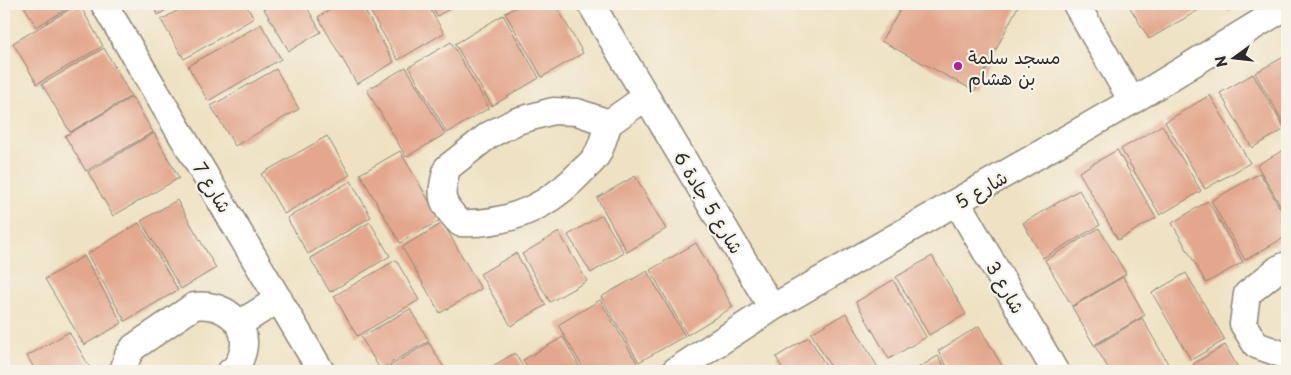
<svg xmlns="http://www.w3.org/2000/svg" width="1291" height="375" font-family="'Playpen Sans','Playpen Sans Arabic',sans-serif">
<style>
.building{fill:#e3a78d}
.lines{fill:none;stroke-linecap:round;stroke-linejoin:round}
.minor-casing{stroke:#8c8677;stroke-width:29}
.minor{stroke:#fff;stroke-width:26}
.poi-dot{fill:#b5179e;stroke:#f7f3e8;stroke-width:2}
.labels{text-anchor:middle;dominant-baseline:central;stroke-width:4.5;stroke-linejoin:round;paint-order:stroke}
.poi-label{font-size:18px;fill:#2b2b2b;stroke:#f7f3e8;text-anchor:start}
.street-label{font-size:18px;fill:#2b2b2b;stroke:#f7f3e8}
</style>
<rect width="100%" height="100%" fill="#f7f3e8"/>
<filter id="ink" filterUnits="userSpaceOnUse"><feTurbulence type="fractalNoise" baseFrequency=".02" numOctaves="2"/><feDisplacementMap in="SourceGraphic" scale="10" xChannelSelector="R" yChannelSelector="G"/><feConvolveMatrix kernelMatrix="1 2 1 2 8 2 1 2 1" color-interpolation-filters="sRGB"/></filter>
<filter id="wash" filterUnits="userSpaceOnUse"><feTurbulence type="fractalNoise" baseFrequency=".0096" numOctaves="4" result="noise"/><feDisplacementMap in="SourceGraphic" scale="20" xChannelSelector="R" yChannelSelector="G"/><feGaussianBlur stdDeviation="1.12" result="paint"/><feColorMatrix in="noise" values="0 0 0 0 0 0 0 0 0 0 0 0 0 0 0 0 0 1.4 0 .05"/><feComposite in="paint" operator="in"/></filter>
<g filter="url(#wash)">
<rect width="100%" height="100%" fill="#eee2c3"/>
<g id="blocks">
<path class="building" d="M 23,4 L 76,4 L 36,27 Z
M 79,4 L 103,46 L 37,84 L 13,43 Z
M 151,4 L 176,4 L 158,15 Z
M 189,4 L 245,4 L 254,18 L 184,59 L 161,20 Z
M 261,4 L 305,4 L 321,32 L 289,51 Z
M 340,4 L 361,4 L 394,62 L 357,84 L 318,17 Z
M 366,4 L 427,4 L 444,33 L 398,60 Z
M 430,4 L 458,4 L 437,16 Z
M 522,4 L 555,4 L 583,53 L 542,77 L 505,13 Z
M 904,4 L 1019,4 L 975,91 L 881,41 Z
M 1128,4 L 1209,4 L 1149,39 Z
M 1224,4 L 1241,4 L 1228,11 Z
M 503,15 L 539,78 L 492,106 L 455,44 Z
M 261,24 L 281,59 L 208,101 L 188,66 Z
M 451,42 L 489,108 L 447,133 L 409,67 Z
M 104,48 L 131,96 L 70,132 L 42,84 Z
M 1287,55 L 1287,129 L 1255,73 Z
M 406,67 L 445,134 L 406,157 L 367,90 Z
M 276,69 L 299,109 L 235,146 L 211,106 Z
M 1253,74 L 1285,129 L 1252,148 L 1220,93 Z
M 1210,95 L 1250,163 L 1205,189 L 1165,122 Z
M 132,97 L 153,132 L 86,171 L 65,136 Z
M 1162,125 L 1201,191 L 1160,215 L 1121,149 Z
M 154,133 L 179,178 L 113,216 L 88,172 Z
M 327,136 L 350,175 L 284,214 L 261,174 Z
M 1287,148 L 1287,217 L 1257,165 Z
M 1117,150 L 1156,218 L 1118,240 L 1079,172 Z
M 400,151 L 440,220 L 400,243 L 360,174 Z
M 1260,173 L 1287,220 L 1287,236 L 1245,260 L 1211,201 Z
M 635,176 L 666,229 L 627,252 L 597,198 Z
M 351,181 L 371,217 L 308,254 L 287,218 Z
M 1079,190 L 1100,225 L 1043,258 L 1023,223 Z
M 177,200 L 216,268 L 181,289 L 141,221 Z
M 1208,201 L 1243,262 L 1206,283 L 1172,223 Z
M 602,215 L 624,253 L 591,273 L 568,235 Z
M 370,222 L 390,256 L 330,292 L 310,258 Z
M 139,223 L 178,290 L 125,321 L 87,254 Z
M 443,223 L 481,289 L 440,313 L 402,247 Z
M 1099,228 L 1126,274 L 1072,306 L 1045,260 Z
M 559,232 L 587,281 L 550,302 L 522,254 Z
M 696,243 L 733,307 L 687,335 L 650,270 Z
M 516,253 L 546,305 L 511,326 L 480,274 Z
M 84,256 L 122,323 L 84,345 L 45,279 Z
M 932,256 L 966,314 L 929,335 L 896,277 Z
M 396,260 L 419,300 L 357,336 L 334,296 Z
M 647,271 L 685,336 L 639,362 L 601,297 Z
M 1186,273 L 1225,340 L 1191,360 L 1152,293 Z
M 1123,277 L 1145,315 L 1094,345 L 1072,307 Z
M 893,280 L 926,337 L 889,359 L 856,302 Z
M 600,300 L 637,363 L 624,371 L 585,371 L 558,325 Z
M 410,309 L 429,341 L 380,369 L 361,337 Z
M 846,313 L 880,371 L 833,371 L 811,333 Z
M 1142,318 L 1171,369 L 1166,371 L 1110,371 L 1095,346 Z
M 979,326 L 1005,371 L 950,371 L 938,351 Z
M 69,332 L 92,371 L 36,371 L 27,356 Z
M 563,337 L 582,371 L 529,371 L 523,360 Z
M 809,337 L 829,371 L 784,371 L 776,357 Z
M 429,343 L 446,371 L 381,371 Z
M 1225,345 L 1240,371 L 1197,371 L 1193,364 Z
M 515,353 L 525,371 L 484,371 Z
M 938,356 L 947,371 L 913,371 Z
M 1178,365 L 1182,371 L 1168,371 Z"/>
</g>
</g>
<g filter="url(#ink)">
<use href="#blocks" fill-opacity="0" stroke="#8c8677" stroke-width="1"/>
<g class="lines">
<defs>
<path id="minor" d="M 104,4 L 321,371
M 591,4 L 772,308
M 1076,4 L 1132,101
M 553,111 L 577,112 L 609,123 C 605,133 602,146 597,155 C 593,162 586,167 581,172 C 548,207 508,225 460,223 C 439,201 440,196 447,168 L 489,135 L 517,121 Z
M 609,123 L 646,97
M 957,202 L 1055,371
M 1287,265 L 1278,269 L 1247,294 L 1243,324 L 1256,345 L 1287,356
M 239,324 L 279,299
M 123,371 L 128,355 L 134,347 L 194,306 C 221,302 250,321 243,351 C 241,359 238,367 231,371
M 675,371 L 772,308 L 1132,101 L 1287,6"/>
</defs>
<use href="#minor" class="minor-casing"/>
<use href="#minor" class="minor"/>
</g>
</g>
<circle class="poi-dot" cx="958" cy="66" r="5"/>
<g class="labels">
<g class="poi-label">
<text x="968" y="56">مسجد سلمة<tspan x="968" dy="21">بن هشام</tspan></text>
</g>
<g class="street-label">
<text transform="translate(213 187) rotate(59)">شارع 7</text>
<text transform="translate(981 189) rotate(-30)">شارع 5</text>
<text transform="translate(709 202) rotate(59)">شارع 5 جادة 6</text>
<text transform="translate(1006 287) rotate(60)">شارع 3</text>
</g>
</g>
<rect width="1291" height="375" fill="none" stroke="#f7f3e8" stroke-width="20"/>
<g transform="translate(1234 58) rotate(255)" stroke="#f7f3e8" stroke-width="4" paint-order="stroke">
<path d="M0-4L9 19L0 12L-9 19Z" fill="#2b2b2b"/>
<text y="-8" font-size="14" font-weight="bold" text-anchor="middle" fill="#2b2b2b">N</text>
</g>
</svg>
